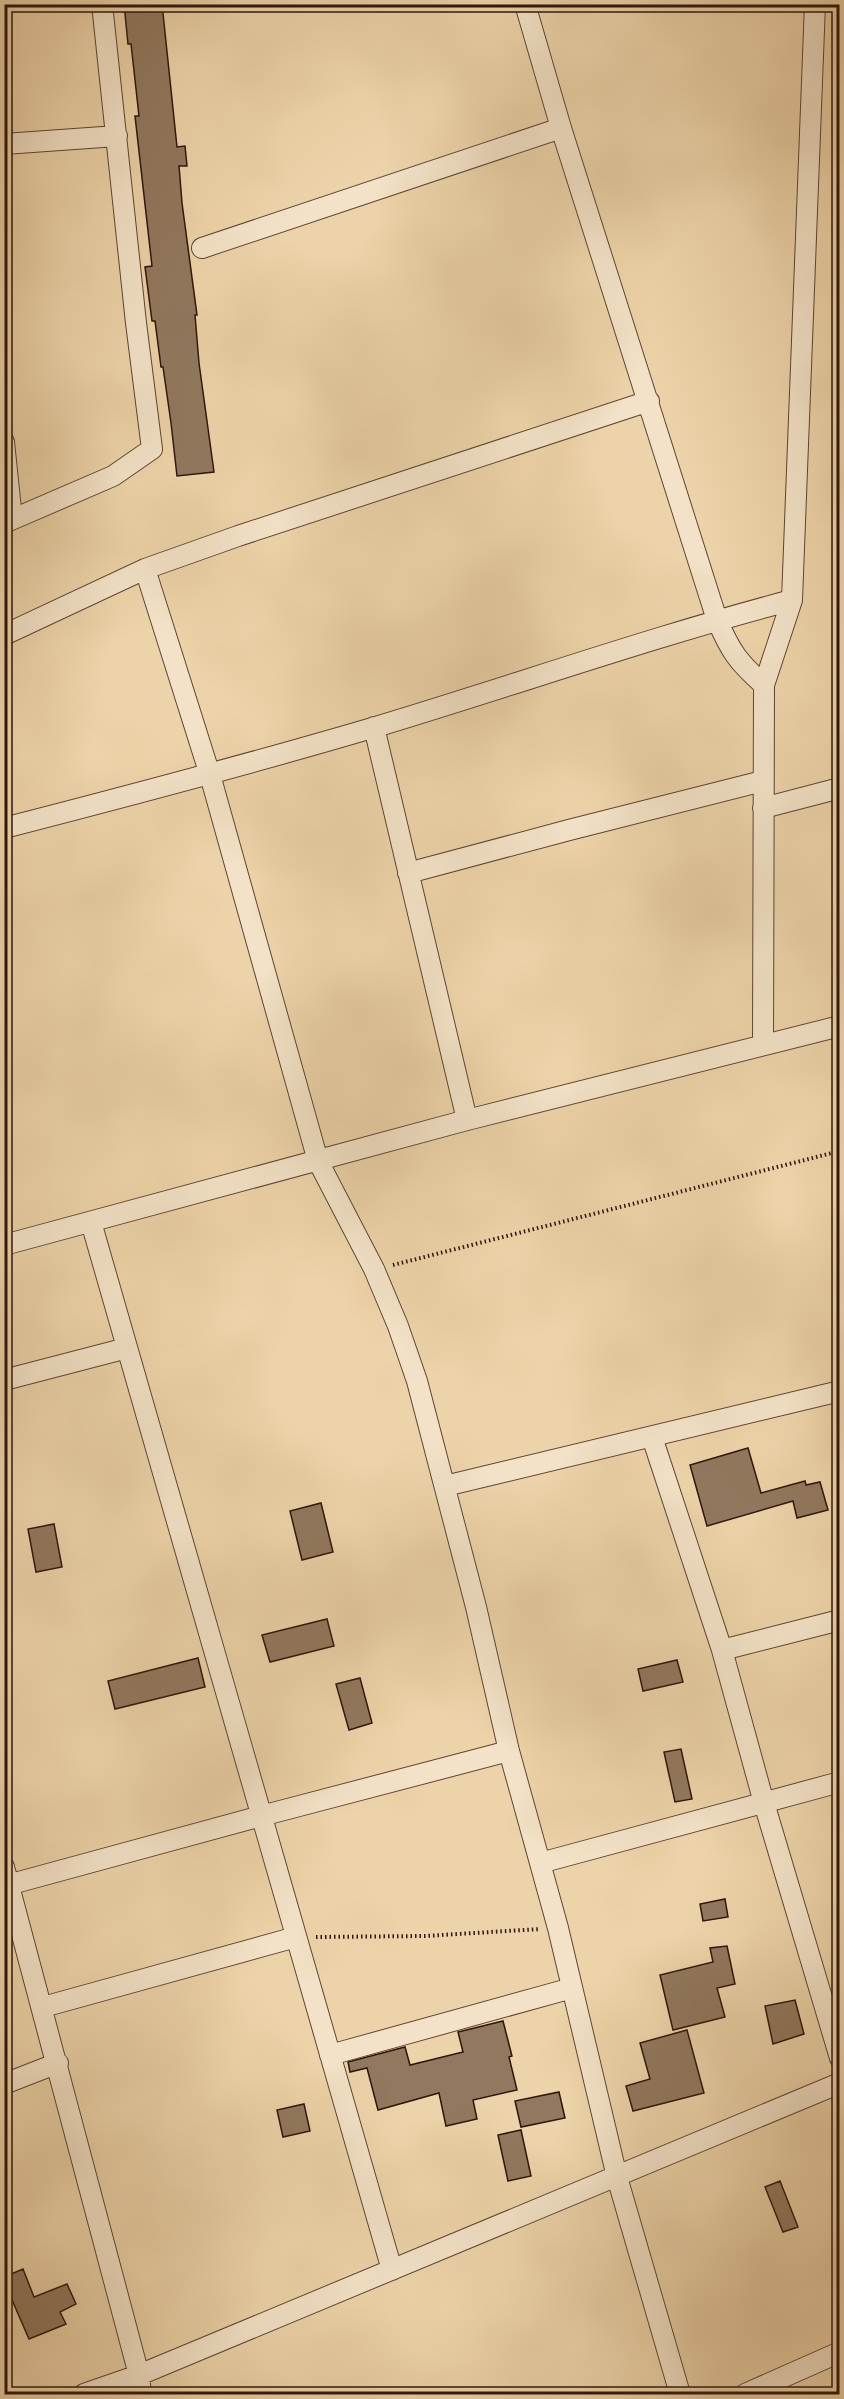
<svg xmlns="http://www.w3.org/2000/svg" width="844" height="2399" font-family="'EB Garamond',serif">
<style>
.building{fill:#91785e;stroke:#2e160c;stroke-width:1.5}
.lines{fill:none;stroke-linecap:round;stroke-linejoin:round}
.minor-casing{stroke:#5e4533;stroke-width:22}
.path{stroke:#2e160c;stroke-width:4;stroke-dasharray:1.5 3;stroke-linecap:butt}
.minor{stroke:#f3e2c7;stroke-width:20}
</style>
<rect width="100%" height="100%" fill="#edd3a9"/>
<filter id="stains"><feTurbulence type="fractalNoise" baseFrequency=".00333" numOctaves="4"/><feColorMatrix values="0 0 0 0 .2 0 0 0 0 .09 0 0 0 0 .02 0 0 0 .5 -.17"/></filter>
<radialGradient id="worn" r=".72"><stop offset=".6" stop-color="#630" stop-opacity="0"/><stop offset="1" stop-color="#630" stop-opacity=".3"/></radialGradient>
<path class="building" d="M 124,4 L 162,4 L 177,147 L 185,146 L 187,166 L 179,166 L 182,203 L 197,315 L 195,315 L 199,363 L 214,472 L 177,476 L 171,423 L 163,367 L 161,367 L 155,321 L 152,321 L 145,267 L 152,266 L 135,116 L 139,116 L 131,44 L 128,44 Z
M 748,1448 L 761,1493 L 805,1481 L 806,1485 L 820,1482 L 828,1510 L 797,1518 L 793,1501 L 707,1526 L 690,1465 Z
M 321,1503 L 333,1552 L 302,1560 L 290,1511 Z
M 54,1524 L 62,1567 L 36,1572 L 28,1529 Z
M 327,1619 L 334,1646 L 270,1662 L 262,1635 Z
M 198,1658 L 205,1687 L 115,1709 L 108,1681 Z
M 677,1660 L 683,1682 L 643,1691 L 638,1669 Z
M 360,1678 L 372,1723 L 349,1730 L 336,1684 Z
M 681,1749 L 692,1799 L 675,1802 L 664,1752 Z
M 725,1899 L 728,1917 L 703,1921 L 700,1904 Z
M 727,1946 L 735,1984 L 717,1988 L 725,2017 L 673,2030 L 660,1975 L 713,1962 L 710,1948 Z
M 795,2000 L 804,2034 L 773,2044 L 765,2006 Z
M 503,2021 L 512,2056 L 509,2057 L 517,2090 L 473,2100 L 477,2119 L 446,2126 L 439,2093 L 378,2110 L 367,2068 L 350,2072 L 348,2062 L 405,2047 L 410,2065 L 463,2052 L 458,2032 Z
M 687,2030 L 704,2093 L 633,2111 L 626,2086 L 650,2079 L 640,2043 Z
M 559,2092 L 565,2118 L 521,2127 L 515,2101 Z
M 304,2104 L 310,2131 L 283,2137 L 277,2110 Z
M 521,2130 L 531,2176 L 508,2181 L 498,2135 Z
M 780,2181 L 798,2227 L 783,2232 L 765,2187 Z
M 23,2269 L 34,2297 L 67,2284 L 76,2304 L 60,2312 L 66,2324 L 29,2339 L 12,2300 L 4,2303 L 4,2277 Z"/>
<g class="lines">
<defs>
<path id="minor" d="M 525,4 L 561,128 L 717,620 C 731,652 738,662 764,685 L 763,1044
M 4,144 L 117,136
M 202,248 L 561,128
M 4,442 L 12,519
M 4,523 L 113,476 L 152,449 L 136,323 L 102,4
M 145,569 L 210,775 L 318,1161 L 374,1269 L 398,1326 L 417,1381 L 476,1607 L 509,1751 L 558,1928 L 617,2177 L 680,2394
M 4,635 L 145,569 L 238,536 L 649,401
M 764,685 L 792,600 L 815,4
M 374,727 L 467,1120
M 763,808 L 840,788
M 4,828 C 128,796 250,764 372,728 C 512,686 651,637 792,600
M 408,873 L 569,830 L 763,781
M 91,1222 L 392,2270
M 4,1245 L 467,1120 L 840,1026
M 4,1380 L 127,1348
M 652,1437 L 722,1650 L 764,1803 L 840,2058
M 445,1486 L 840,1391
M 722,1650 L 840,1620
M 540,1863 L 840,1782
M 4,1867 L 139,2375 L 141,2394
M 4,1886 L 261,1816 L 509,1751
M 43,2007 L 296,1937
M 330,2055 L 572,1988
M 4,2084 L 58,2063
M 84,2394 L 139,2375 L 840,2083
M 745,2394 L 840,2352"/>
</defs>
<use href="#minor" class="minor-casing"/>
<path class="path" d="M 393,1265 L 840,1151
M 316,1937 L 425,1936 L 540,1929"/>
<use href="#minor" class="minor"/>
</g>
<rect width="844" height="2399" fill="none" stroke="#edd3a9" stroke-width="24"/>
<rect x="6" y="6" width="832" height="2387" fill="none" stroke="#2e160c" stroke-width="3"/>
<rect x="12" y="12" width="820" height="2375" fill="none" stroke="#2e160c" stroke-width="1.5"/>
<rect width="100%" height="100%" filter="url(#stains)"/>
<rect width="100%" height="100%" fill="url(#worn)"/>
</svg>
